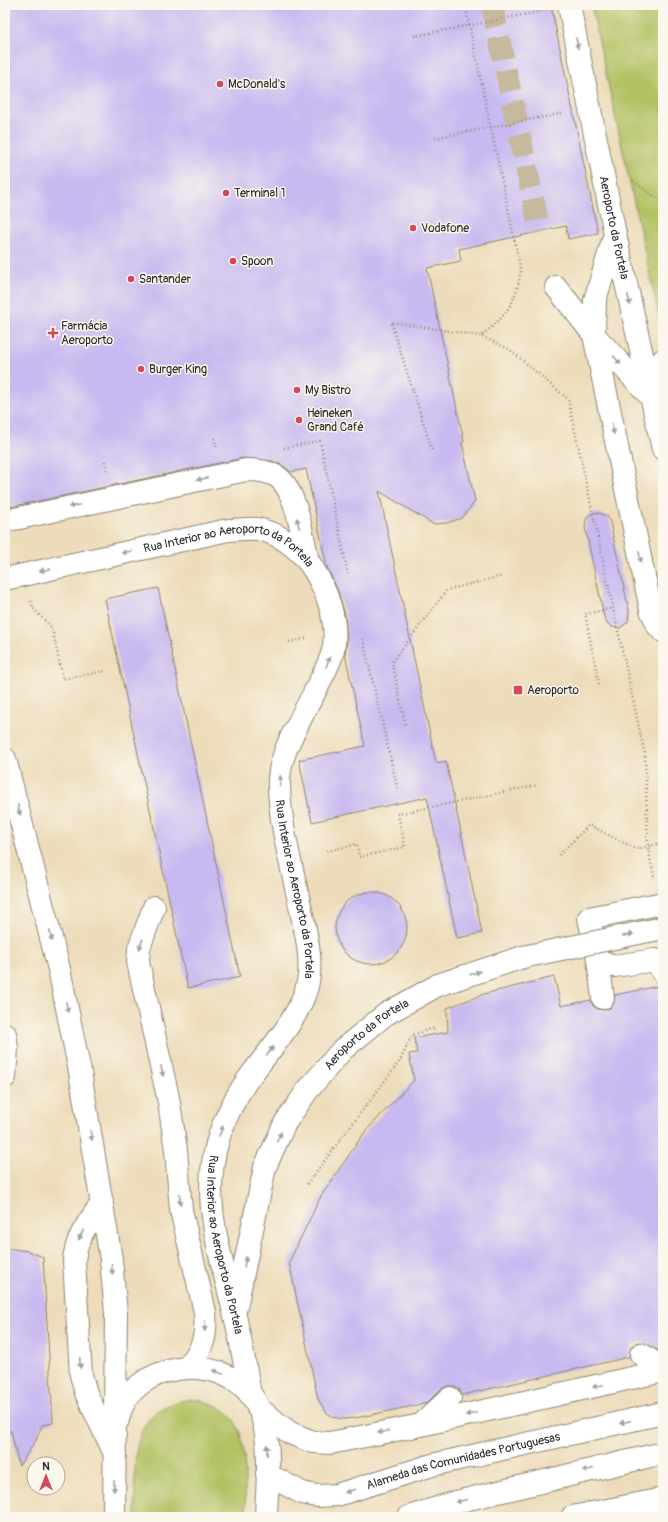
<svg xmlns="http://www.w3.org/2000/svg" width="668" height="1522" font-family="Pangolin,sans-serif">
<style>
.green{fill:#b3c163;stroke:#6f7647}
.building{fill:#c8b9f0}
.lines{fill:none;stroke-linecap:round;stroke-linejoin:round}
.minor-tunnel{stroke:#c6b99d;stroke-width:22;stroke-dasharray:22 11;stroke-linecap:butt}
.minor-casing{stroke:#8c8472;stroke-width:24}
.major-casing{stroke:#8c8472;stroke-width:24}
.path{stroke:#8c8472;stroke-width:2.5;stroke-dasharray:1 3;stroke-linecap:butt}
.minor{stroke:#fff;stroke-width:22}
.major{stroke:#fff;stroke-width:22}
.major-bridge-casing{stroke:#8c8472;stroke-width:24;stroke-linecap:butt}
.major-bridge{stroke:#fff;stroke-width:22}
.oneway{fill:#a0a0a0}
.poi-dot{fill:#d1495b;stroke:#fbf7ec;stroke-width:1.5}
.labels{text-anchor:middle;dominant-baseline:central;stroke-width:3;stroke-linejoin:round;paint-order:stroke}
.poi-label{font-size:12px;fill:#2b2b2b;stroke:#fbf7ec;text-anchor:start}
.street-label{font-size:12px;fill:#2b2b2b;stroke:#fbf7ec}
</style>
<rect width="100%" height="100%" fill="#fbf7ec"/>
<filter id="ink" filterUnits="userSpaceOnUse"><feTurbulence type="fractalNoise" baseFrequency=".025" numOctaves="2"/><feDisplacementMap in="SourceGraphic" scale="8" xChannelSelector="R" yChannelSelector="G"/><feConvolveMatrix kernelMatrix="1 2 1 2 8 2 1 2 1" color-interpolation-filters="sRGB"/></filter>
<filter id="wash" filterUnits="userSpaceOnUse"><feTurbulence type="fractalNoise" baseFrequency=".012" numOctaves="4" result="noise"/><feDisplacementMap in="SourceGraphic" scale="16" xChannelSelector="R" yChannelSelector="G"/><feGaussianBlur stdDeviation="0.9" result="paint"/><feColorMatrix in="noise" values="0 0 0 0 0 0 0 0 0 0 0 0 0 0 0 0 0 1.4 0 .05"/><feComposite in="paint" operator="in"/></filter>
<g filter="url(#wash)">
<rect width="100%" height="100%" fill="#eddcba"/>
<path class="green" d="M 591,5 L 663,5 L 663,335 Z
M 192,1399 C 238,1406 243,1429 245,1471 C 245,1486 246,1502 245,1517 L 135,1517 C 136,1465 124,1407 192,1399 Z"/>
<g id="blocks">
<path class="building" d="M 5,5 L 551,5 L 598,233 L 568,239 L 566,226 L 459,249 L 461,261 L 427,268 L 464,442 L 462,443 L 475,501 L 462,518 L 447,523 L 433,524 L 379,491 L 436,763 L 446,761 L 482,933 L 457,938 L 427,797 L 312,822 L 299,760 L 365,746 L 345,654 L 347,640 L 345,615 L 338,591 L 327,567 L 306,469 L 291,472 L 282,465 L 272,461 L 243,458 L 5,508 Z
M 595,512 L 607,516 L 610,522 L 629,611 L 628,622 L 620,628 L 612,627 L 607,623 L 604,616 L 585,527 L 586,520 L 589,515 Z
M 158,588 L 240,977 L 188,988 L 105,599 Z
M335 928a36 36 0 1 1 72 0a36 36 0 1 1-72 0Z
M 554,977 L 561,1006 L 591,1000 L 593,1006 L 598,1009 L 604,1010 L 610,1008 L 614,1003 L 615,995 L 663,985 L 663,1350 L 659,1351 L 641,1342 L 636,1343 L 631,1347 L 629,1357 L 462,1395 L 459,1389 L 454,1386 L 448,1386 L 441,1389 L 427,1403 L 356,1418 L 342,1419 L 333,1417 L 326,1412 L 318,1399 L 289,1262 L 321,1196 L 364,1133 L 414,1080 L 409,1054 L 417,1053 L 414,1038 L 448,1032 L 447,1008 L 484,994 Z
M 5,1248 L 28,1251 L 43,1257 L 53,1423 L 42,1425 L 36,1440 L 19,1466 L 11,1431 L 5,1432 Z"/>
</g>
</g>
<g filter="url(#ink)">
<use href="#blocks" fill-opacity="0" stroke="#8c8472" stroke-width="1"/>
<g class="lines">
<path class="minor-tunnel" d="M 492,5 L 540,232"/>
<defs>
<path id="minor" d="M 615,234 L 595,300 L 594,335 L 651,610 L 658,626 L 663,631
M 556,287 L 594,335 L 651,397
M 5,521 L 246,470 C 256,470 267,471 276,476 C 296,487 303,539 308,561
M 663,903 L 589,918 L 598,960 L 614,966 L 655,960 L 663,972
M 154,907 L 139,948 L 138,962 L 169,1102 L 176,1150 L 181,1210 L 205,1312 C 207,1337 203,1349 187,1367
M 598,960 L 603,998
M 5,1034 L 7,1048 L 5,1077
M 102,1203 C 89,1222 76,1237 74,1261 L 81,1375 L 86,1393 L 115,1454
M 641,1354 L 663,1368
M 421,1425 L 450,1398"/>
<g id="major">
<path id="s1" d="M 569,5 L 615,234 L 663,449"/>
<path d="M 651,394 L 655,375 L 663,360"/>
<path id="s2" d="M 5,579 L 228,530 C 237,530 249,528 257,529 C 280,533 300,549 312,567 C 327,590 339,623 333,651 C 327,673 307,704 297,726 C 287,744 278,765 279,786 C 280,826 292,867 300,906 C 306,933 315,966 305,993 C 293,1027 266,1053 246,1082 C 230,1106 217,1134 213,1163 C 205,1212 223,1264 234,1312 C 241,1339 245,1366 250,1394"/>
<path d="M 5,759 L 59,969 L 80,1072 L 111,1259 L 116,1313 L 114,1517"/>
<path id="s3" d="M 236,1307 L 265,1167 L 285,1123 L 307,1091 L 342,1050 L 386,1014 L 438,985"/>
<path d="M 258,1408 L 290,1433 L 313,1442 L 330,1443 L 421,1425 L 663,1371"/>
<path d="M 118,1420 C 128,1361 225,1349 255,1401 C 274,1435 267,1479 266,1517"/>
<path id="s4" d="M 267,1474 L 302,1493 L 317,1496 L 337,1495 L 432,1465 L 663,1413"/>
<path d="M 409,1517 L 456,1502 L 663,1453"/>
<path d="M 572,1517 L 663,1499"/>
</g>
</defs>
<use href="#minor" class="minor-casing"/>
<use href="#major" class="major-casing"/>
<path class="path" d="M 465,5 L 521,271 C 514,307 508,313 481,336 L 509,349 L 568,399 L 645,755 L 648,847 L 654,878
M 414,36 L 544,11
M 435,138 L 564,113
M 633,181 L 655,197 L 663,199
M 214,438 L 217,448
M 284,448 L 320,441 L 348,574
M 432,450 L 391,322 L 481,336
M 105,461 L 108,473
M 31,601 L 33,608 L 52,628 L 63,679 L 105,671
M 363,639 L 398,791
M 289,642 L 308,638
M 599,684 L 585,614 L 613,608
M 405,724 L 392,662 L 447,590 L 502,576
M 327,851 L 357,844 L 359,857 L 405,847 L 398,814 L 538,785
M 559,855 L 589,825 L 636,849 L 663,843
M 307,1184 L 400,1061 L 412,1035 L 434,1028 L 435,1034"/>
<use href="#minor" class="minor"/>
<use href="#major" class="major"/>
<defs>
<path id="major-bridge" d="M 438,985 L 523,957 L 663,928"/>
</defs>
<use href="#major-bridge" class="major-bridge-casing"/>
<use href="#major-bridge" class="major-bridge"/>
</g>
<defs><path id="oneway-solid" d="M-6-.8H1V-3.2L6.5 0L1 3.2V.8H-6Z"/></defs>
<g class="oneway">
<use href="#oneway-solid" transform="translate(577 43) rotate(79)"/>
<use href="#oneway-solid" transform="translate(629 300) rotate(78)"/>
<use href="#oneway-solid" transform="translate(617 360) rotate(48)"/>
<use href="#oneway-solid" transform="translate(613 429) rotate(78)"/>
<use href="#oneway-solid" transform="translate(202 479) rotate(168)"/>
<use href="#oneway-solid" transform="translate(74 506) rotate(168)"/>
<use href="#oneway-solid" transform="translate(298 523) rotate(-104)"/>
<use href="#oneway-solid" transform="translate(127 552) rotate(168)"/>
<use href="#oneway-solid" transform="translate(640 557) rotate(78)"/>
<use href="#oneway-solid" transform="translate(45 570) rotate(168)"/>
<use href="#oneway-solid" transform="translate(328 662) rotate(-68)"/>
<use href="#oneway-solid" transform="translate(280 781) rotate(-86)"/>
<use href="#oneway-solid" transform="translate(19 810) rotate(76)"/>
<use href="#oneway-solid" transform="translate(628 935) rotate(-12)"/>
<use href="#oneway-solid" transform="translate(51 936) rotate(76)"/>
<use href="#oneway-solid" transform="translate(141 944) rotate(108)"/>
<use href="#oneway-solid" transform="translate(475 973) rotate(-19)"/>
<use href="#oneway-solid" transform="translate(67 1007) rotate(79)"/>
<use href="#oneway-solid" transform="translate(270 1051) rotate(-53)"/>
<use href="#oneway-solid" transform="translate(162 1071) rotate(77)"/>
<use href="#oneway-solid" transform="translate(221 1131) rotate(-69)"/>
<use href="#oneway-solid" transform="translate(91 1135) rotate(80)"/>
<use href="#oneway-solid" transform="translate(279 1137) rotate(-65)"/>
<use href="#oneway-solid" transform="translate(180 1199) rotate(86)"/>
<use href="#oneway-solid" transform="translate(81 1235) rotate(117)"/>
<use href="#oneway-solid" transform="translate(245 1262) rotate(-79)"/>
<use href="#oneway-solid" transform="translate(112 1269) rotate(85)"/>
<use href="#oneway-solid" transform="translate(205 1326) rotate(93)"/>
<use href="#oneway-solid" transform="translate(80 1363) rotate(87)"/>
<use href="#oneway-solid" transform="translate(218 1372) rotate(-159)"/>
<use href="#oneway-solid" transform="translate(598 1386) rotate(168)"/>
<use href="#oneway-solid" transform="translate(471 1414) rotate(168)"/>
<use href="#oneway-solid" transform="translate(625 1422) rotate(167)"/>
<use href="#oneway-solid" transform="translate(383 1432) rotate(168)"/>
<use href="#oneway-solid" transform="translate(267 1450) rotate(-91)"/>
<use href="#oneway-solid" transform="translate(588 1470) rotate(166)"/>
<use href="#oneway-solid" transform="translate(114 1486) rotate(91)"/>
<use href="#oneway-solid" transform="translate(350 1491) rotate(161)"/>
<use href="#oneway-solid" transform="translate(461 1501) rotate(166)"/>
</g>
</g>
<g class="poi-dot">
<circle cx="220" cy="84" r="4"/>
<circle cx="226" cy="193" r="4"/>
<circle cx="413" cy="228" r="4"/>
<circle cx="233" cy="261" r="4"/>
<circle cx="131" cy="279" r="4"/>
<path d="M51 327h4v4h4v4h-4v4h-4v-4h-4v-4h4z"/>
<circle cx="141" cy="369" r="4"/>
<circle cx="297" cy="390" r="4"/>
<circle cx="299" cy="420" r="4"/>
<rect x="513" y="685" width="10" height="10" rx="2"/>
</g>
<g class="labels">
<g class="poi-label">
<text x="228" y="84">McDonald's</text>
<text x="234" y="193">Terminal 1</text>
<text x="421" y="228">Vodafone</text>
<text x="241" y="261">Spoon</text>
<text x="139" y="279">Santander</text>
<text x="61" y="326">Farmácia<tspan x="61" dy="14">Aeroporto</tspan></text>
<text x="149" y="369">Burger King</text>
<text x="305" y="390">My Bistro</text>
<text x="307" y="413">Heineken<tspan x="307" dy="14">Grand Café</tspan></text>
<text x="527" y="690">Aeroporto</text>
</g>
<g class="street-label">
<text stroke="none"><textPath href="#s1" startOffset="227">Aeroporto da Portela</textPath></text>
<text stroke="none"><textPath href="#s2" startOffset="233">Rua Interior ao Aeroporto da Portela</textPath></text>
<text stroke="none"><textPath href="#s2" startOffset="666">Rua Interior ao Aeroporto da Portela</textPath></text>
<text stroke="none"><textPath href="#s3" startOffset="313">Aeroporto da Portela</textPath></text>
<text stroke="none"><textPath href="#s2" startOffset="1050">Rua Interior ao Aeroporto da Portela</textPath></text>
<text stroke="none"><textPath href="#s4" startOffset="206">Alameda das Comunidades Portuguesas</textPath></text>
</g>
</g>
<rect width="668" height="1522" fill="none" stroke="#fbf7ec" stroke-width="20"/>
<g transform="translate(46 1476)"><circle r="19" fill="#fbf7ec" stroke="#a8a59f"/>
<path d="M0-3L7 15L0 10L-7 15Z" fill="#d1495b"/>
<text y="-6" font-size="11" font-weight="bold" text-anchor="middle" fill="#2b2b2b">N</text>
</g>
</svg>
